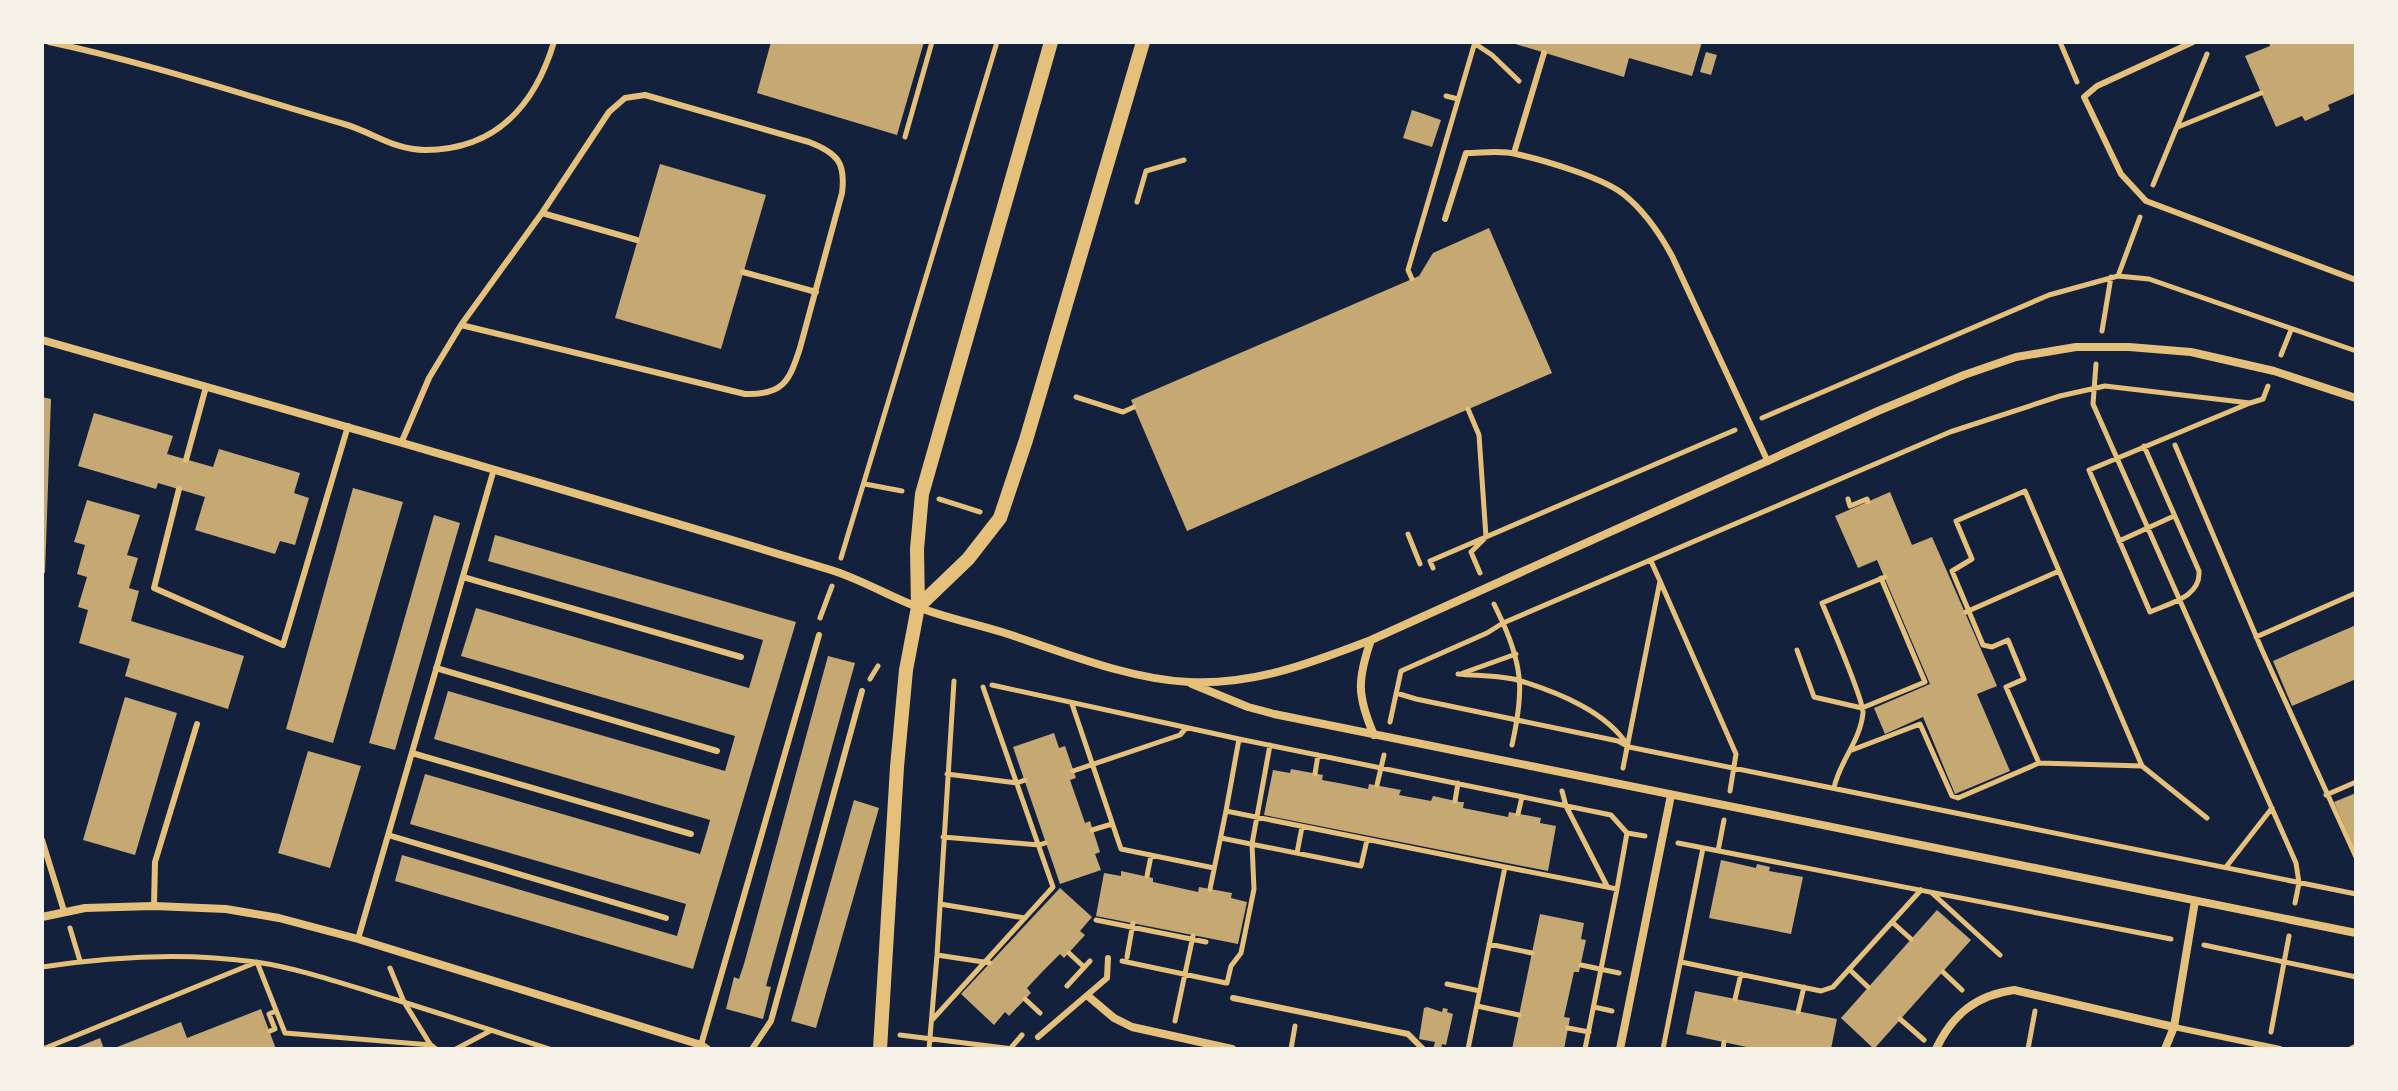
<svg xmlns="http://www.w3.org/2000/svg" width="2398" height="1091" font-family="'Noto Sans',sans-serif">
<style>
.building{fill:#c6a872}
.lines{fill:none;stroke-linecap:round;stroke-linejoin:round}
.path{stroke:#e5c07b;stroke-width:5}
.service{stroke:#e5c07b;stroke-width:6}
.minor{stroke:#e5c07b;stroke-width:8}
.tertiary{stroke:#e5c07b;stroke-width:14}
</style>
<rect width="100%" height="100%" fill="#14213d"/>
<path class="building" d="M 771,42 L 924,42 L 897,135 L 757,93 Z
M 1509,42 L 1702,42 L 1692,76 L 1629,58 L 1624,77 Z
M 2269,42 L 2356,42 L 2356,93 L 2328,105 L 2330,110 L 2305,121 L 2302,116 L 2276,127 L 2245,56 L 2270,46 Z
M 1706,52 L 1717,55 L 1711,75 L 1700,72 Z
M 1412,110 L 1441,120 L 1432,147 L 1403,138 Z
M 660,164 L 766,195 L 721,349 L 615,318 Z
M 1489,228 L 1552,373 L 1187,531 L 1131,400 L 1419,276 L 1433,253 Z
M 42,397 L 51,399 L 45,573 L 42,573 Z
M 94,413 L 173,436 L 167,454 L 213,467 L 219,449 L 300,473 L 294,493 L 309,498 L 295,545 L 280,541 L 275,554 L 195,530 L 205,497 L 158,483 L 156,489 L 78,466 Z
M 353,488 L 403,502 L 333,743 L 286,729 Z
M 1890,492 L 1912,545 L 1932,537 L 1997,686 L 1977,694 L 2010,771 L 1955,794 L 1923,717 L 1885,734 L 1874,708 L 1930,684 L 1877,560 L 1858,568 L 1835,516 Z
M 87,500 L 140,515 L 127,555 L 138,558 L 129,588 L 139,591 L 131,621 L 244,656 L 228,709 L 125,676 L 130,659 L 79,643 L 88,610 L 78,607 L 87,577 L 77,574 L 85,545 L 74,542 Z
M 434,515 L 460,523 L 395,750 L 369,743 Z
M 495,535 L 796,622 L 693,969 L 395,881 L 402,855 L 677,936 L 686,904 L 410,824 L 425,774 L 700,854 L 707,831 L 710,820 L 434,739 L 448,691 L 725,771 L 735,736 L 461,656 L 476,608 L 749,688 L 763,640 L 488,561 Z
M 2356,625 L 2356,679 L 2292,706 L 2273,661 Z
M 828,656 L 855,663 L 766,986 L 771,987 L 763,1019 L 726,1009 L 734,977 L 739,979 L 744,964 Z
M 125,697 L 177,713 L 135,855 L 83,840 Z
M 1054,733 L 1059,748 L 1065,746 L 1076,778 L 1070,780 L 1085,823 L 1090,821 L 1100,852 L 1095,854 L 1101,870 L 1060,884 L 1013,747 Z
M 308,751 L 361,766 L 330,868 L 278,853 Z
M 1291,769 L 1323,775 L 1322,780 L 1344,784 L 1368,789 L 1369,784 L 1401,790 L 1399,795 L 1431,801 L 1433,796 L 1460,802 L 1464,802 L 1463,808 L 1508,817 L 1509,812 L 1541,818 L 1540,823 L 1556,826 L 1548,871 L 1264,815 L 1273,770 L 1290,773 Z
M 2356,793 L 2356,852 L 2334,802 Z
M 854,800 L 879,808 L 816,1028 L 791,1021 Z
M 1721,860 L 1756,868 L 1757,864 L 1770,867 L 1769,871 L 1803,877 L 1791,934 L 1709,918 Z
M 1121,871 L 1153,878 L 1153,882 L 1198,892 L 1199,887 L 1232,893 L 1231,898 L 1247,902 L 1238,944 L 1096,916 L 1104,873 L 1121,876 Z
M 1060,888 L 1092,917 L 1080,931 L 1085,935 L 1064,958 L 1060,954 L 1043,971 L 1027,988 L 1031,993 L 1009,1016 L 1005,1012 L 994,1025 L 961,994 Z
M 1937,910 L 1971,940 L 1874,1049 L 1841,1018 Z
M 1540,914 L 1584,923 L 1581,939 L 1586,940 L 1579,972 L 1574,972 L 1564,1017 L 1570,1018 L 1564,1049 L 1512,1049 Z
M 1695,991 L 1837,1019 L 1831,1049 L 1756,1049 L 1686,1034 Z
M 1427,1007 L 1442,1012 L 1443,1008 L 1448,1009 L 1447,1012 L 1453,1014 L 1446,1045 L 1442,1044 L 1441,1049 L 1433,1049 L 1435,1042 L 1419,1039 L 1424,1008 Z
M 261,1009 L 276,1049 L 112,1049 L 181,1022 L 187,1038 Z
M 100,1038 L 104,1049 L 73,1049 Z"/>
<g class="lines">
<path class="path" d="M 2060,42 L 2077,82
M 1474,43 L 1492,55 L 1519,81
M 1446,96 L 1458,99
M 2178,127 L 2261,93
M 905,137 L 932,42
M 2153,185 L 2207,54
M 1137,202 L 1146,171 L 1184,160
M 2140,217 L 2118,276 L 2149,279 L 2356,351
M 1412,279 L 1408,270 L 1475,42
M 2102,331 L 2111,277
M 2281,355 L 2291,330
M 2096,364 L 2093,404 L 2296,863 L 2299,883 L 2295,903
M 1076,397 L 1123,412 L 1134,407
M 1468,409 L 1479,435 L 1486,537 L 1471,552 L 1480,573
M 1762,418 L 2049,295 L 2118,276
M 2175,445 L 2262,650 L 2356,857
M 2144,446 L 2199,571 C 2201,597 2170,603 2150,612 L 2089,470 L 2250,403 L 2263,399 L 2268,386
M 865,484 L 902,491
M 939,499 L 980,512
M 1848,499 L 1850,506 L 1867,499 L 1868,502
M 1408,534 L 1420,564
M 2119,541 L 2174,516
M 841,558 L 997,42
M 1433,568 L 1430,561 L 1735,430
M 1660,581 L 1736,754 L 1730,791
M 1966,612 L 2059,571
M 820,618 L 832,586
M 2256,637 L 2356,593
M 1797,650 L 1814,697 L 1862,708 L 1925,682 L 1881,578
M 1463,673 L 1516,654
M 1458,674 C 1478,676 1502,675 1521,681 C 1559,693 1607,712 1628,746
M 870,679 L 878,666
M 992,685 L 1239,739 L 1611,815 L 1627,833 L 1645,836
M 1396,693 L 1416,699 L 1618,741 L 1629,747 L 2356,894
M 1072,704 L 1121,849 L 1214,868
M 1390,722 L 1401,671 L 1487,633 L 1503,623 L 1494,604
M 1512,745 C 1523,695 1524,670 1503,623 L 1950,432 L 2060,396 L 2105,386 L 2250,403
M 1852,750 L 1920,724 L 1952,796 L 1958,798 L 2039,763 L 2142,766 L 2025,491 L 1956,521 L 1972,559 L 1952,571 L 1983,645 L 1992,647 L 2008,640 L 2024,679 L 2006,687 L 2039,763
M 2142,766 L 2207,818
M 1623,768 L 1660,581 L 1651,561
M 1073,771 L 1180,735 L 1186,728
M 947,774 L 1017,783 L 1025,780
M 1315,774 L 1318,755
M 1377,785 L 1384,755
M 1834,788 C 1839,762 1860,742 1863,713 C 1864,701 1829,620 1822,603 L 1885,577
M 1562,791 L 1566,806 L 1607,886
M 2326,795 L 2356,782
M 1455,801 L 1458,783
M 1226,811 L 1239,739
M 1518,814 L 1522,797
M 1092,830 L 1112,824
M 943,837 L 1039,845 L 1045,843
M 1221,838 L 1361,866 L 1367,840
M 1678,843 L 2171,939
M 1718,851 L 1724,820
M 1297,853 L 1302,827
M 1505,867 L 1617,889 L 1627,833
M 2226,867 L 2272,808
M 1147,876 L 1151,856
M 1210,889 L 1226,811 L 1505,867 L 1468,1049
M 1932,893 L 2000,955
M 940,904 L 1025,918
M 1096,920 L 1206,942
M 1892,922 L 1911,939
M 70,928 L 80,961
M 1489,944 L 1532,953
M 2204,945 L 2356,977
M 1069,953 L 1084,967
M 937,955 L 990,963
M 1127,957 L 1133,923
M 1122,961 L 1226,983
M 1681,962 L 1821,991 L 1833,987 L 1921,890
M 1581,965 L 1619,973
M 42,967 C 113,956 184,952 256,962 C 296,968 335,981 374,993 C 433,1011 491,1030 549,1049
M 390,968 L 404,1002 L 430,1044
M 1849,969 L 1868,987
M 1943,972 L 1962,990
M 1227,983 L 1231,966 L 1241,953 L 1254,889 L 1252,844 L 1270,745
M 1447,984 L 1480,991
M 1067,986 L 1090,961
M 1025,999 L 1040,1013
M 1735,999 L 1741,974
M 1477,1006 L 1519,1015
M 1594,1007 L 1612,1011
M 1798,1012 L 1804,987
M 933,1019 L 1053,887 L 983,687
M 1900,1019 L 1924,1040
M 1175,1021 L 1193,936
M 1568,1028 L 1589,1032
M 270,1031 L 275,1029 L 269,1014 L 276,1011
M 2271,1032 L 2289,936
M 900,1035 L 1013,1049
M 43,1049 L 257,962 L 285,1033 L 431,1045 L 436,1049
M 456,1049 L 490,1031
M 929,1049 L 937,955 L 954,681
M 1010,1049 L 1022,1035
M 1291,1049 L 1295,1026
M 1585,1049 L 1617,889
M 1663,1049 L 1703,848
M 1723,1049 L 1724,1042
M 2028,1049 L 2035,1011
M 2350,1049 L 2356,1046"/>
<path class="service" d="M 49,42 C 149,63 247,96 344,124 C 372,132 394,150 425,150 C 496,150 535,105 554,42
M 2193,42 L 2097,86 L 2084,97 L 2121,174 L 2146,201 L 2356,280
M 1514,153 L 1544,53
M 542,213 L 637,240
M 1445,219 L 1466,153 C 1482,153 1501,150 1516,154 C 1544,160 1600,177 1622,193 C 1644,210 1659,232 1672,256 L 1768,462
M 743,272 L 816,292
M 402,441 L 429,378 L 461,325 L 745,394 C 783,395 789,382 800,348 L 842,193 C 846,162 837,153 809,142 L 645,95 L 625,98 L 609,112 L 542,213 L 461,325
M 186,460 L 206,387
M 179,489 L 154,588 L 283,645 L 348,426
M 463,577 L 741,657
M 436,668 L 717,751
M 412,753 L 691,834
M 388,835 L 666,918
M 42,840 L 64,911
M 154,906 L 155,862 L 197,724
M 358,939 L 494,469
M 1233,998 L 1408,1034 L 1423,1049
M 2174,1027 L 2280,1049
M 1038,1037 L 1107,978 L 1108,958
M 701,1045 L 819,635
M 752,1049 L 771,1021 L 862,691"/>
<path class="minor" d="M 42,340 C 306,415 569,490 831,570 C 860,579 887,595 915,606 C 945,618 977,624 1008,634 C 1066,653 1128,679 1189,682 C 1255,685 1311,663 1371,640 L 1878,411 L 1964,375 L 2016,357 L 2076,347 L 2129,347 L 2191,352 L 2274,371 L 2356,398
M 1371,640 C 1357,680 1357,696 1374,735
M 1192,684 L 1248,707 L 1274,714 L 2356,933
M 42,917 L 85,908 L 154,906 L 226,909 L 279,918 L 358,939 L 701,1045 L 707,1049
M 1088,996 L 1114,1018 L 1132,1027 L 1232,1049
M 1620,1049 L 1671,795
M 1936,1049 C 1952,1015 1976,995 2014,990 L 2174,1027
M 2165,1049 L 2174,1027 L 2195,901"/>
<path class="tertiary" d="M 918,607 L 968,559 L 1000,518 L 1026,440 L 1143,42
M 880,1049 L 897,767 L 906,670 L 918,607 L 917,549 L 922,494 L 1051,42"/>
</g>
<rect width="2398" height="1091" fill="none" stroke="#f6f1e7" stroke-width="88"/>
</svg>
